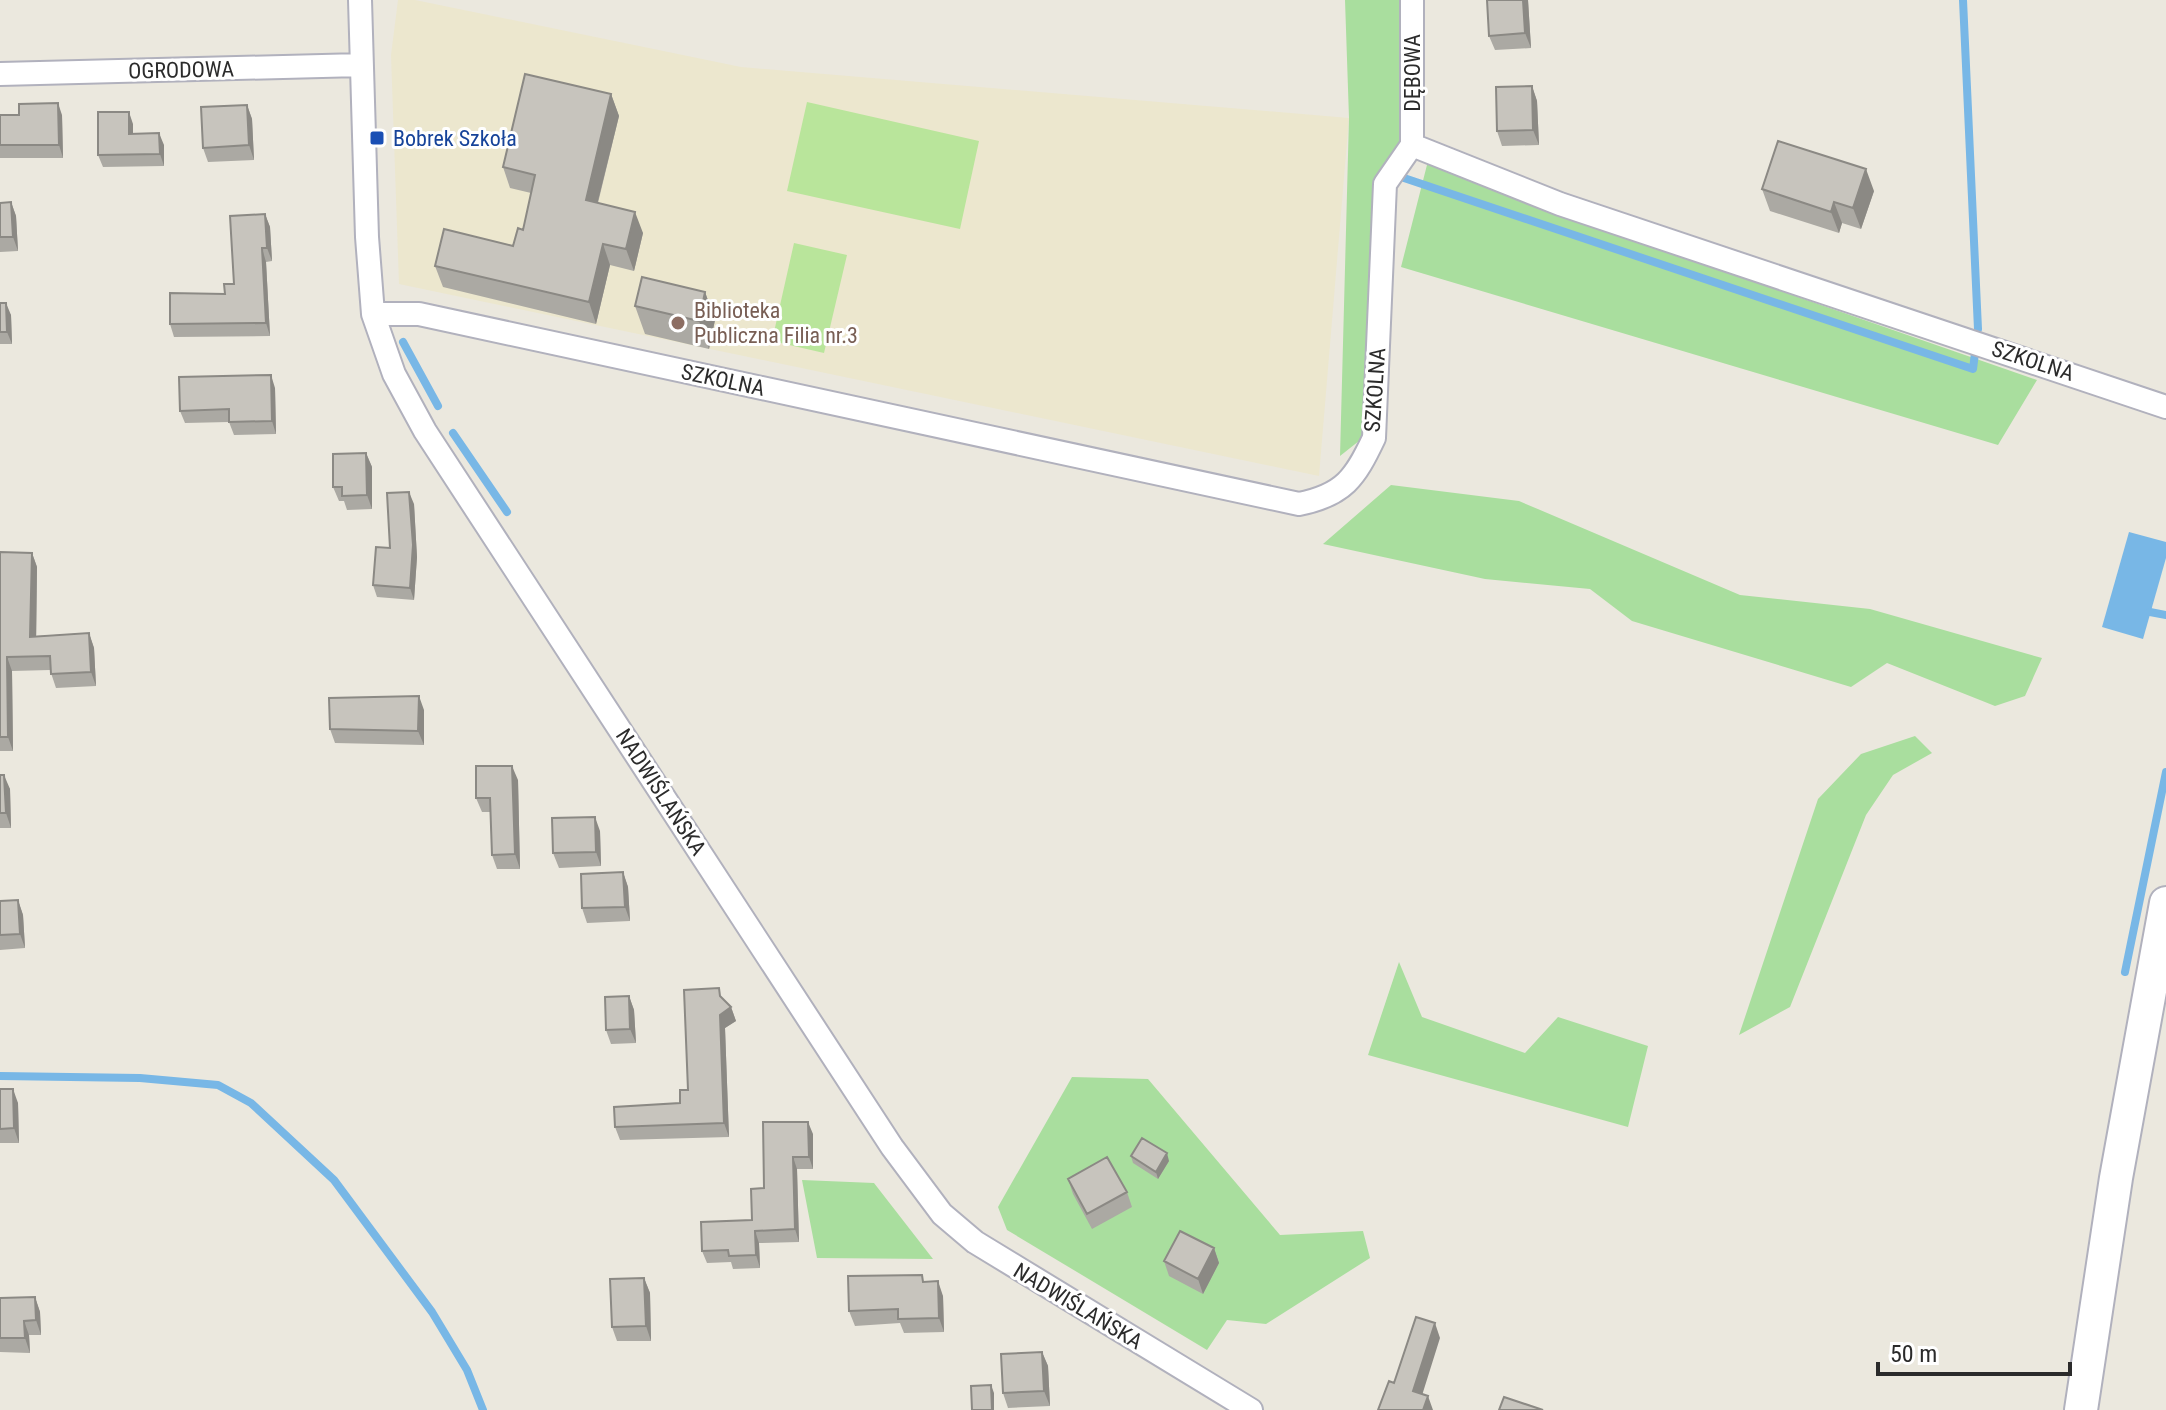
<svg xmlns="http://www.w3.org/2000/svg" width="2166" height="1410" font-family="'Roboto Condensed',sans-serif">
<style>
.education{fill:#ece7ce}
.green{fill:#a9de9e}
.pitch{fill:#b9e59b}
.water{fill:#78b7e6}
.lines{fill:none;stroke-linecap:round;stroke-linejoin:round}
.stream{stroke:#78b7e6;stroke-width:8}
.street-casing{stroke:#b1b1bd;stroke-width:26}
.secondary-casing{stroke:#b1b1bd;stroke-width:36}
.street{stroke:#fff;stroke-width:22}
.secondary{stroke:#fff;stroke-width:32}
.wall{fill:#aba9a3}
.shaded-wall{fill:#8b8984}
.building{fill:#c7c4bd;stroke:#8b8984;stroke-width:2}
.transit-dot{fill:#1a4fb4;stroke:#fff;stroke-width:3}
.education-dot{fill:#8d6e63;stroke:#fff;stroke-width:3}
.labels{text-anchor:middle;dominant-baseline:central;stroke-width:6;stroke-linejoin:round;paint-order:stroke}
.street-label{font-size:22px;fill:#2b2b2b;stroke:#fff}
.transit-label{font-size:22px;fill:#164399;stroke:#fff;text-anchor:start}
.education-label{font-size:22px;fill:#785e54;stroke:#fff;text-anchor:start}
</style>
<rect width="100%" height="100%" fill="#ebe8de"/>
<path class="education" d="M 398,0 L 415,0 L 741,67 L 1349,118 L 1319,476 L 399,284 L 391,55 Z"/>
<path class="green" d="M 1345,0 L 1403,0 L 1404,137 L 1375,177 L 1364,437 L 1340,456 L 1349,118 Z
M 1428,161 L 1557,213 L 2037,380 L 1998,445 L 1401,267 Z
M 1391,485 L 1519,501 L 1740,595 L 1870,609 L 2042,658 L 2025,696 L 1995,706 L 1887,663 L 1851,687 L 1632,621 L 1590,589 L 1485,579 L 1323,544 Z
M 1915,736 L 1932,753 L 1893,775 L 1866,815 L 1790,1007 L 1739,1035 L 1818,799 L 1861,754 Z
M 1399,962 L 1422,1017 L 1525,1053 L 1558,1017 L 1648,1046 L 1628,1127 L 1368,1055 Z
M 1072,1077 L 1148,1079 L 1280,1235 L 1363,1231 L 1370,1258 L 1266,1324 L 1227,1320 L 1207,1350 L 1007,1230 L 998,1207 Z
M 802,1180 L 874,1183 L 933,1259 L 817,1258 Z"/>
<path class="pitch" d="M 807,102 L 979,141 L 960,229 L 787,191 Z
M 794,243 L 847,255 L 824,353 L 772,341 Z"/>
<path class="water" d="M 2129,532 L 2166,542 L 2166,558 L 2143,639 L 2102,627 Z"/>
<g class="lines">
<path class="stream" d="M 1963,0 L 1978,329
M 1404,178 L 1973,369 L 1975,353
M 403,342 L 438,406
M 453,433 L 507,512
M 2150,612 L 2166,615
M 2125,972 L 2166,772
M 0,1076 L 140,1078 L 218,1085 L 251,1103 L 334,1180 L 432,1312 L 467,1370 L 483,1410"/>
<defs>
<path id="street" d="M 360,0 L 367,237 L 373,314 L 394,374 L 425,431 L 892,1147 L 942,1214 L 975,1242 L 1251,1410
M 0,74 L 361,65
M 1412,145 L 1560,204 L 2166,407
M 1412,145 L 1412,0
M 373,314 L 419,314 L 1299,504 C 1344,495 1355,478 1374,438 L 1385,184 L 1412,145"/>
<path id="secondary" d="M 2081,1410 L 2116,1178 L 2166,903"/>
</defs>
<use href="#street" class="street-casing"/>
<use href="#secondary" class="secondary-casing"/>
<use href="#street" class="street"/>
<use href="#secondary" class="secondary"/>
</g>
<path class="wall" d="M 1528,0 L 1531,48 L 1495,50 L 1489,36 Z
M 1532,86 L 1537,101 L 1539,145 L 1502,146 L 1497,131 Z
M 611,94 L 619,116 L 598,203 L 643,233 L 634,271 L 610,265 L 596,324 L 443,287 L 435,266 L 513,246 L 523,230 L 531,193 L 510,188 L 503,167 Z
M 247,105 L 252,119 L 254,160 L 208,162 L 203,148 Z
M 0,115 L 62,115 L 63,158 L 0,158 Z
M 133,124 L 133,133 L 164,145 L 164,166 L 103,167 L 98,155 Z
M 1762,189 L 1874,191 L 1861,229 L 1842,223 L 1839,233 L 1770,211 Z
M 11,202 L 16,216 L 18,251 L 0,252 L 0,203 Z
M 265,214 L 270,227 L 272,261 L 266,262 L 270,336 L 174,337 L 170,324 L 225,294 L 234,284 Z
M 705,292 L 715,320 L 709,349 L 645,334 L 635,306 Z
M 0,303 L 11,315 L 12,344 L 0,344 Z
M 275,388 L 276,434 L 234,435 L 229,422 L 185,423 L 180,411 Z
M 366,453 L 372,467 L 372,509 L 347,510 L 344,501 L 339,501 L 333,487 Z
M 414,504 L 417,557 L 414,600 L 377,597 L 373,585 L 390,548 Z
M 0,552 L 32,553 L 37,567 L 36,636 L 89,633 L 94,648 L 96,686 L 56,688 L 50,670 L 12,671 L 13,751 L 0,751 Z
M 424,710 L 424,745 L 335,743 L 330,729 Z
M 0,775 L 10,789 L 11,828 L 0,828 Z
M 518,780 L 520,869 L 497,869 L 492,855 L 490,812 L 482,812 L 476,798 Z
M 600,831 L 601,866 L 559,868 L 553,853 Z
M 623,872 L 628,887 L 630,921 L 587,923 L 582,908 Z
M 18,900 L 23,915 L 25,948 L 0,950 L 0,901 Z
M 629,996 L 634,1010 L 636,1043 L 611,1044 L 606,1030 Z
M 724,1000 L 731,1007 L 736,1021 L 725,1028 L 729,1137 L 620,1140 L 615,1127 L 680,1103 L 688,1090 Z
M 0,1089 L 18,1103 L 19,1143 L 0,1143 Z
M 813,1134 L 813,1169 L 797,1169 L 799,1242 L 759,1243 L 760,1268 L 733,1269 L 731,1262 L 707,1263 L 702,1251 L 752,1220 L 764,1188 Z
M 1131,1156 L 1169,1161 L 1158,1179 L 1133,1163 Z
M 1068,1179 L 1127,1192 L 1132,1207 L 1092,1229 L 1073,1194 Z
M 1214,1248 L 1219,1263 L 1203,1294 L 1169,1276 L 1164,1261 Z
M 644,1278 L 650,1293 L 651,1341 L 617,1341 L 612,1327 Z
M 925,1282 L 943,1296 L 944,1332 L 904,1333 L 900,1323 L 855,1326 L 849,1311 Z
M 35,1297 L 40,1312 L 41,1335 L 29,1335 L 30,1353 L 0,1352 L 0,1298 Z
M 1042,1352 L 1048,1366 L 1050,1406 L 1008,1408 L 1003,1393 Z"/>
<path class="shaded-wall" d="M 1523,0 L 1528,0 L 1531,48 L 1525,33 Z
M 1532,86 L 1537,101 L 1539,145 L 1533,130 Z
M 611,94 L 619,116 L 593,221 L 586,200 Z
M 58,103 L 62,115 L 63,158 L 59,145 Z
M 247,105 L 252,119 L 254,160 L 249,145 Z
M 129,112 L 133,124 L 133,146 L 129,134 Z
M 159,133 L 164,145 L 164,166 L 160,154 Z
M 1866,169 L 1874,191 L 1861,229 L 1853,208 Z
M 11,202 L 16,216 L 18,251 L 13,237 Z
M 1834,202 L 1842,223 L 1839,233 L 1831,212 Z
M 635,212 L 643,233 L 634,271 L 626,249 Z
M 265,214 L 270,227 L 272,261 L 267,248 Z
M 603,244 L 610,265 L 596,324 L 589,302 Z
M 262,248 L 266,262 L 270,336 L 266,323 Z
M 705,292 L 715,320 L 709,349 L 699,321 Z
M 6,303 L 11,315 L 12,344 L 7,332 Z
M 271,375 L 275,388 L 276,434 L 272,421 Z
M 366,453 L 372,467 L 372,509 L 367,495 Z
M 409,492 L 414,504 L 417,557 L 414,600 L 410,588 Z
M 32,553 L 37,567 L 36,651 L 30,637 Z
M 89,633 L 94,648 L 96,686 L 91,672 Z
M 7,657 L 12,671 L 13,751 L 8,737 Z
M 419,696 L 424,710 L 424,745 L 418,731 Z
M 512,766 L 518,780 L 520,869 L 515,854 Z
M 4,775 L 10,789 L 11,828 L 6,813 Z
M 595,817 L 600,831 L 601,866 L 596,852 Z
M 623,872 L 628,887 L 630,921 L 625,907 Z
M 18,900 L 23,915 L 25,948 L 20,934 Z
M 629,996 L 634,1010 L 636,1043 L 630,1029 Z
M 731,1007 L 736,1021 L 725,1028 L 729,1137 L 724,1123 L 720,1015 Z
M 13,1089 L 18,1103 L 19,1143 L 14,1128 Z
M 808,1122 L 813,1134 L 813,1169 L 809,1157 Z
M 1167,1153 L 1169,1161 L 1158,1179 L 1156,1172 Z
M 793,1157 L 797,1169 L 799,1242 L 795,1229 Z
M 755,1231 L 759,1243 L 760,1268 L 756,1255 Z
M 1214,1248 L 1219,1263 L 1203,1294 L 1198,1279 Z
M 644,1278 L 650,1293 L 651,1341 L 646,1326 Z
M 938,1281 L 943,1296 L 944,1332 L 939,1318 Z
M 35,1297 L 40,1312 L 41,1335 L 36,1320 Z
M 24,1321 L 29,1335 L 30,1353 L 25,1338 Z
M 1435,1323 L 1440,1338 L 1419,1405 L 1413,1391 Z
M 1042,1352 L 1048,1366 L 1050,1406 L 1044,1391 Z
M 991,1385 L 994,1393 L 994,1410 L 992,1410 Z
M 1428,1396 L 1433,1410 L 1423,1410 Z"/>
<path class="building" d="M 1487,0 L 1523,0 L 1525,33 L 1489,36 Z
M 525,74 L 611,94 L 586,200 L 635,212 L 626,249 L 603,244 L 589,302 L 435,266 L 444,229 L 513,246 L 518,228 L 523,230 L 535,175 L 503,167 Z
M 1532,86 L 1533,130 L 1497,131 L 1496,87 Z
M 58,103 L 59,145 L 0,145 L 0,115 L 19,115 L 19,104 Z
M 247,105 L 249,145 L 203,148 L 201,107 Z
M 98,112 L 129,112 L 129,134 L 159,133 L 160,154 L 98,155 Z
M 1778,141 L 1866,169 L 1853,208 L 1834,202 L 1831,212 L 1762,189 Z
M 11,202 L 13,237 L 0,237 L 0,203 Z
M 265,214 L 267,248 L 262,248 L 266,323 L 170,324 L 170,293 L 225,294 L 224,284 L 234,284 L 230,216 Z
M 642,277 L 705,292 L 699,321 L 635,306 Z
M 0,303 L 6,303 L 7,332 L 0,332 Z
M 271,375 L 272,421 L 229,422 L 229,409 L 180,411 L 179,377 Z
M 366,453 L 367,495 L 342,496 L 342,487 L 333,487 L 333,454 Z
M 409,492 L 413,545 L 410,588 L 373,585 L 376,547 L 390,548 L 387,493 Z
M 0,552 L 32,553 L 30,637 L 89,633 L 91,672 L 51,674 L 50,656 L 7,657 L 8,737 L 0,737 Z
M 419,696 L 418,731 L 330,729 L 329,698 Z
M 476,766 L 512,766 L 515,854 L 492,855 L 490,798 L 476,798 Z
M 0,775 L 4,775 L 6,813 L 0,813 Z
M 595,817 L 596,852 L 553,853 L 552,818 Z
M 623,872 L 625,907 L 582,908 L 581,874 Z
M 18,900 L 20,934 L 0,935 L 0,901 Z
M 719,988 L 720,996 L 731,1007 L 720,1015 L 724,1123 L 615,1127 L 614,1107 L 680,1103 L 680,1090 L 688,1090 L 684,990 Z
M 629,996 L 630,1029 L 606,1030 L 605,997 Z
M 0,1089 L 13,1089 L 14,1128 L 0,1129 Z
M 763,1122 L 808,1122 L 809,1157 L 793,1157 L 795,1229 L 755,1231 L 756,1255 L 729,1256 L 728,1250 L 702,1251 L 701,1222 L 752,1220 L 751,1189 L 764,1188 Z
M 1142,1138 L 1167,1153 L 1156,1172 L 1131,1156 Z
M 1107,1157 L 1127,1192 L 1087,1214 L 1068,1179 Z
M 1180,1231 L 1214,1248 L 1198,1279 L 1164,1261 Z
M 922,1275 L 923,1282 L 938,1281 L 939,1318 L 898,1319 L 898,1309 L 849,1311 L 848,1276 Z
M 644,1278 L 646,1326 L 612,1327 L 610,1279 Z
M 35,1297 L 36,1320 L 24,1321 L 25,1338 L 0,1338 L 0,1298 Z
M 1416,1317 L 1435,1323 L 1413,1391 L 1428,1396 L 1423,1410 L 1378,1410 L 1389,1381 L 1394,1383 Z
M 1042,1352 L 1044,1391 L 1003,1393 L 1001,1354 Z
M 991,1385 L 992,1410 L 972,1410 L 971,1386 Z
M 1504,1397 L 1543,1410 L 1499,1410 Z"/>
<rect class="transit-dot" x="369" y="130" width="16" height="16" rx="4"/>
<circle class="education-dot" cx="678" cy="323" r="8"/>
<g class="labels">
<g class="street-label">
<text transform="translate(181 70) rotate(-1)">OGRODOWA</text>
<text transform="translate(1412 73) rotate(-90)">DĘBOWA</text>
<text transform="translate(2033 361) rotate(18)">SZKOLNA</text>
<text transform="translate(723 380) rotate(12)">SZKOLNA</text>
<text transform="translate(1375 390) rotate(-86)">SZKOLNA</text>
<text transform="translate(661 792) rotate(57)">NADWIŚLAŃSKA</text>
<text transform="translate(1078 1306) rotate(31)">NADWIŚLAŃSKA</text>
</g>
<g class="transit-label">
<text x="393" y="138">Bobrek Szkoła</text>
</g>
<g class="education-label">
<text x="694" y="310">Biblioteka<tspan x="694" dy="25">Publiczna Filia nr.3</tspan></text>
</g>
</g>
<path d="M1878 1362v12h192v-12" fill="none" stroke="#2b2b2b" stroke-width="4"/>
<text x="1890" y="1362" font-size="24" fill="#2b2b2b" stroke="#ffffff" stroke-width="6" paint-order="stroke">50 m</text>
</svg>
